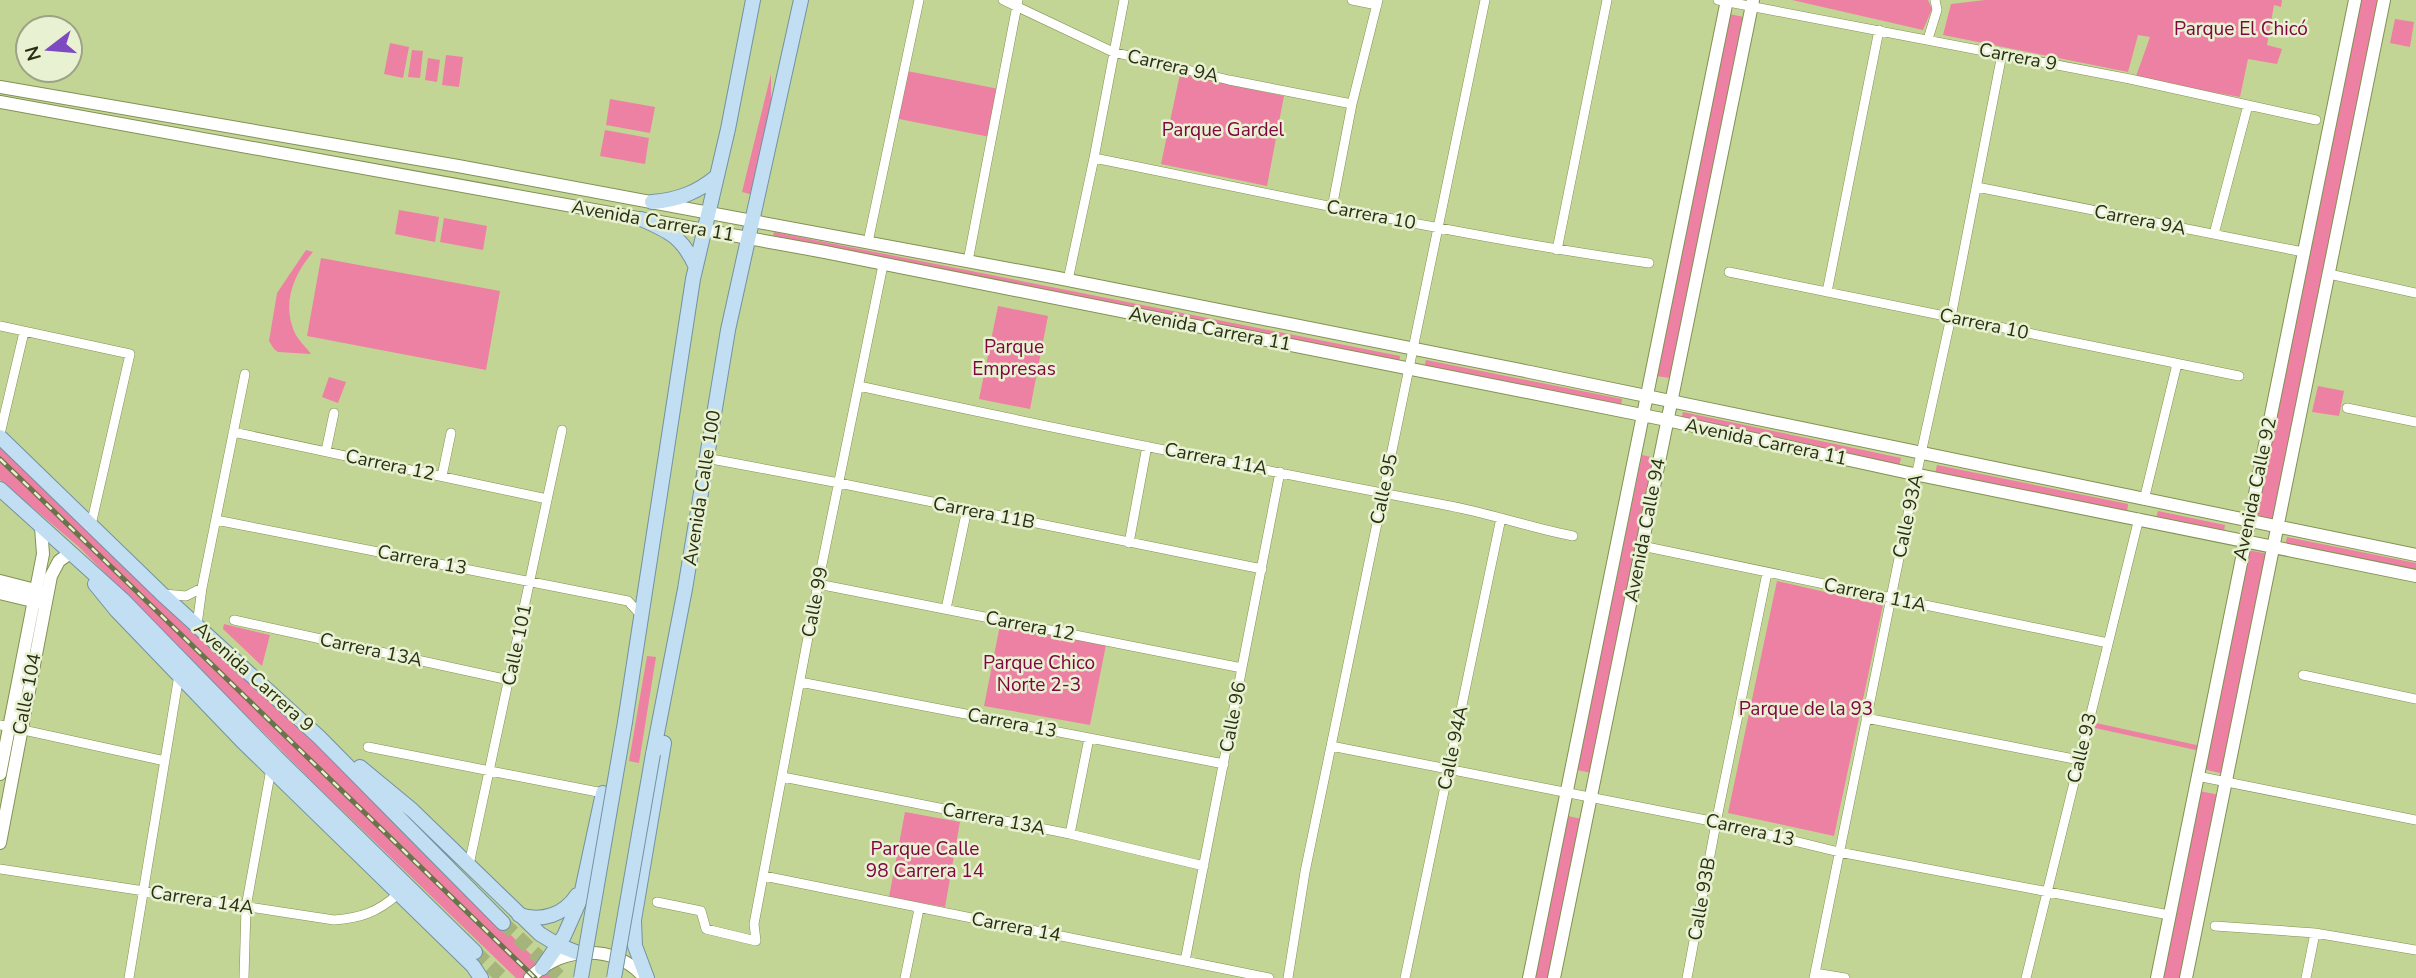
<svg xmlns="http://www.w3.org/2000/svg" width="2416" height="978" font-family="'Nunito Sans',sans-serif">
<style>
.green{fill:#ed81a4}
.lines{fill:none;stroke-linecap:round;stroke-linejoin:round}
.primary-tunnel{stroke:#a4b47b;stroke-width:14;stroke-dasharray:14 7;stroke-linecap:butt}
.street-casing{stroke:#819153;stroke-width:10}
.secondary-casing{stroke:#819153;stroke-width:14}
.primary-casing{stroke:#7292a0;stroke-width:16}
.street{stroke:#fff;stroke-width:9}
.secondary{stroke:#fff;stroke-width:12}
.primary{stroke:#c2def3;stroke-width:14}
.rail-casing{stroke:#69744a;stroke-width:5}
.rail{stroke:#e8f1d1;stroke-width:2.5;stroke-dasharray:8;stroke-linecap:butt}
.primary-bridge-casing{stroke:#7292a0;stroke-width:16;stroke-linecap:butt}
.primary-bridge{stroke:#c2def3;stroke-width:14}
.labels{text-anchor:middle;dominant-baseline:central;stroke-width:5;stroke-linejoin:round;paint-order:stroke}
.park-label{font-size:19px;fill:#800641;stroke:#e8f1d1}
.street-label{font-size:19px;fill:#292f15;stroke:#e8f1d1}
</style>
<rect width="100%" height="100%" fill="#c3d594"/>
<path class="green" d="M 1792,0 L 1928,0 L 1932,9 L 1923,30 Z
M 1985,0 L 2282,0 L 2281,7 L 2274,5 L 2267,45 L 2282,49 L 2277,64 L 2248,59 L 2240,97 L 2135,79 L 2150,37 L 2138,35 L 2128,72 L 1943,35 L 1951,4 Z
M 2360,0 L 2380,0 L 2275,519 L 2256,515 Z
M 1729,14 L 1744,17 L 1670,378 L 1656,376 Z
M 2395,19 L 2414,22 L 2410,47 L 2390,43 Z
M 390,43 L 409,47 L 403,78 L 384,74 Z
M 412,50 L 423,51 L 420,78 L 408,77 Z
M 446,55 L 463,57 L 459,87 L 442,85 Z
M 428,58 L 440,60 L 437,82 L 425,80 Z
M 902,70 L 999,89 L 990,137 L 894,118 Z
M 771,74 L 771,102 L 753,195 L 742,192 Z
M 1180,74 L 1284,96 L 1267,186 L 1161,164 Z
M 610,99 L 655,107 L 650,133 L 606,125 Z
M 605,130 L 649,138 L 645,164 L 600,156 Z
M 399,210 L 439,217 L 435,242 L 395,234 Z
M 444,218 L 487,226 L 483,250 L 440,242 Z
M 774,232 L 1400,356 L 1399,364 L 772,240 Z
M 306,250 L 313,252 C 294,274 282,302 294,331 C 297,339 306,347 311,354 L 278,352 L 274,349 L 269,341 L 277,293 Z
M 321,258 L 500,291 L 486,370 L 307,336 Z
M 998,306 L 1048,316 L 1030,409 L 979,399 Z
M 1426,360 L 1622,399 L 1621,408 L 1424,368 Z
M 329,377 L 346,382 L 338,403 L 322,397 Z
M 2318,386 L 2344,391 L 2339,416 L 2312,412 Z
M 1683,412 L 1901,458 L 1899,466 L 1681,420 Z
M 0,446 L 285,715 L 555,978 L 516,978 L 315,784 L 79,547 L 0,480 Z
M 1642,455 L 1656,458 L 1592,773 L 1577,770 Z
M 1937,465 L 2128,504 L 2127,513 L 1935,474 Z
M 2158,511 L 2225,525 L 2224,532 L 2156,518 Z
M 2287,537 L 2416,563 L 2416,576 L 2285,546 Z
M 2248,550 L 2268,554 L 2224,774 L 2203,769 Z
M 1777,581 L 1883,605 L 1834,836 L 1728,813 Z
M 224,624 L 270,635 L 262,666 L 223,629 Z
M 1000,625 L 1106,645 L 1090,725 L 984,706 Z
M 647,656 L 656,657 L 639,763 L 629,761 Z
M 2096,723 L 2201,746 L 2200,751 L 2095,728 Z
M 2199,791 L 2220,795 L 2183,978 L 2162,978 Z
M 905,812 L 960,822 L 945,907 L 889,897 Z
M 1568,816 L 1582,819 L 1550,978 L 1535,978 Z"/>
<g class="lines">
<path class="primary-tunnel" d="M 503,923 L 561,978
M 475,952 L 503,978"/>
<defs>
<path id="street" d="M 1003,0 L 1113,52 L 1229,80 L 1352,104
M 1352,0 L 1377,5
M 1718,0 L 2130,79 L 2316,120
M 1928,39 L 1937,10 L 1935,0
M 1094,158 C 1279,195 1462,237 1649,263
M 1977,187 L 2303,252
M 1332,208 L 1352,104 L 1378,0
M 2214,234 L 2248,105
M 868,242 L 919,0
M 1557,250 L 1607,0
M 968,261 L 1018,0
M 1729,272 L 2239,376
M 2329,274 L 2416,293
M 1068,280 L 1094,158 L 1124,0
M 1827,292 L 1879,30
M 0,326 L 130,354 L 91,525
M 859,386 C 1055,429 1252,468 1450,506 C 1492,514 1532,528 1573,536
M 2347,408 L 2416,422
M 233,432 L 547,499
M 0,434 L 24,332
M 326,451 L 334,413
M 706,458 L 839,483 L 1262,569
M 442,476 L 451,433
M 2144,500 L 2177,364
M 216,520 L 628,601 L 640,614
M 1129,543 L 1147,446
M 1642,546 L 2108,643
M 818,584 L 1242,668
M 164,594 L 186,596 L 202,588
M 946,609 L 967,509
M 234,620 L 509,680
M 197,625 L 202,588 L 245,374
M 2303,675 L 2416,699
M 800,682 L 1224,764
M 1866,718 L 2079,760
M 0,725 L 165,761
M 1331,746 L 1716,822 L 1839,852 L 2169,915
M 368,747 L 603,793
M 2197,776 L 2416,820
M 783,777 L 1070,834 L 1204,866
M 1070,834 L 1089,738
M 470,860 L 562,430
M 0,869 L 334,920 C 361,918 378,912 398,894
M 764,876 L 1269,978
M 657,902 L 701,911 L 706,929 L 756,941 L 754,924 L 818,584 L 883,265
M 2215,926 L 2315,933 L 2416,950
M 1185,961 L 1280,472
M 1815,973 L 1845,978
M 129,978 L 179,675
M 244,978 L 246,907 L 271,769
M 905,978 L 919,909
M 1288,978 L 1305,872 L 1485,0
M 1405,978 L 1501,518
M 1687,978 L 1717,818 L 1767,573
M 1814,978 L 1911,499 L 1951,317 L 2002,54
M 2026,978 L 2139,518
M 2306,978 L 2315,933"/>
<path id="secondary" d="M 0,87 L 458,166 L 1058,278 L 1530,372 L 2416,555
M 0,102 L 825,252 L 1667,420 L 1909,473 L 2416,576
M 0,581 L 43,592
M 0,593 L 41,603
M 0,774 L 43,554 L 41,527
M 0,843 L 51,576 L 59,561 L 70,553
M 530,978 C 562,946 614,943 645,978
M 1529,978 L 1727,0
M 1554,978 L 1753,0
M 2157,978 L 2355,0
M 2186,978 L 2384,0"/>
<path id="primary" d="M 652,202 C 677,200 697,193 717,176
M 641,219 C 669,231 682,237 695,265
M 0,437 L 162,594 L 319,737 L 503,923
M 0,489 L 123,600 L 276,757 L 475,952
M 95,584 L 117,611 L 242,741 L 473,966 L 481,978
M 625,722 L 693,279 L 728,129 L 753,0
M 653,754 L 685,589 L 728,330 L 801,0
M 360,767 L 412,810 L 540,934 L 558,945 L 578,953
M 519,915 C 542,922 564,915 577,895
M 542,968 L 564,936 L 580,900 L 603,793
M 647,978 L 635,946 L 634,920 L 664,743"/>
</defs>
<use href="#street" class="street-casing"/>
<use href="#secondary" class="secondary-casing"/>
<use href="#primary" class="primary-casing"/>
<use href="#street" class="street"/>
<use href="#secondary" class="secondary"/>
<use href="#primary" class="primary"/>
<defs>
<path id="rail" d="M 0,459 L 535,978"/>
</defs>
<use href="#rail" class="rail-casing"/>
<use href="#rail" class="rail"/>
<defs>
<path id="primary-bridge" d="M 581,978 L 625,722
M 614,978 L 653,754"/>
</defs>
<use href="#primary-bridge" class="primary-bridge-casing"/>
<use href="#primary-bridge" class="primary-bridge"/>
</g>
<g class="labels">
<g class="park-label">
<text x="2241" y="29">Parque El Chicó</text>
<text x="1223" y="130">Parque Gardel</text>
<text x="1014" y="347">Parque<tspan x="1014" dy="22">Empresas</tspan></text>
<text x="1039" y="663">Parque Chico<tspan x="1039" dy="22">Norte 2-3</tspan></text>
<text x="1806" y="709">Parque de la 93</text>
<text x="925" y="849">Parque Calle<tspan x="925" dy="22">98 Carrera 14</tspan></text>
</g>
<g class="street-label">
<text transform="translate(2018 57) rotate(11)">Carrera 9</text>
<text transform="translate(1173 66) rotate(13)">Carrera 9A</text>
<text transform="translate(1371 215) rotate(11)">Carrera 10</text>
<text transform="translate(2140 220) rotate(11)">Carrera 9A</text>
<text transform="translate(653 221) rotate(10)">Avenida Carrera 11</text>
<text transform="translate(1984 324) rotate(12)">Carrera 10</text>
<text transform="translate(1210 329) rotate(11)">Avenida Carrera 11</text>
<text transform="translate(1766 442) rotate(12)">Avenida Carrera 11</text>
<text transform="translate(1216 459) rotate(11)">Carrera 11A</text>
<text transform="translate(390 465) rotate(12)">Carrera 12</text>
<text transform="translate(702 488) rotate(-81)">Avenida Calle 100</text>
<text transform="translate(1384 489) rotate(-78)">Calle 95</text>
<text transform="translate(2255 489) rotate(-78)">Avenida Calle 92</text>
<text transform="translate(984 513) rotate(11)">Carrera 11B</text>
<text transform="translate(1908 516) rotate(-78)">Calle 93A</text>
<text transform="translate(1645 530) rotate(-79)">Avenida Calle 94</text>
<text transform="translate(422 560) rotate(11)">Carrera 13</text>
<text transform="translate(1875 595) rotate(12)">Carrera 11A</text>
<text transform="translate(815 602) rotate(-79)">Calle 99</text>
<text transform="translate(1030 626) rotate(11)">Carrera 12</text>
<text transform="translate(517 645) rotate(-78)">Calle 101</text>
<text transform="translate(371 650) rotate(12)">Carrera 13A</text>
<text transform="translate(254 677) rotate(42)">Avenida Carrera 9</text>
<text transform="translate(27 694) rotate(-79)">Calle 104</text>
<text transform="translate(1233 717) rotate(-79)">Calle 96</text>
<text transform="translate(1012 723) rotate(11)">Carrera 13</text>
<text transform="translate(1453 748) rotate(-78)">Calle 94A</text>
<text transform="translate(2082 748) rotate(-76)">Calle 93</text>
<text transform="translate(994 819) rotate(11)">Carrera 13A</text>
<text transform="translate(1750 830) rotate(13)">Carrera 13</text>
<text transform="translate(1702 899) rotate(-80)">Calle 93B</text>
<text transform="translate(202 900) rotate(9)">Carrera 14A</text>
<text transform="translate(1016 927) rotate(11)">Carrera 14</text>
</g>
</g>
<g transform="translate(49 49) rotate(254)"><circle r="33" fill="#e8f1d1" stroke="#9ca386" stroke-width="2"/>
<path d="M0-5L12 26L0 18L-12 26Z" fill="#7e4ac1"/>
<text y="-10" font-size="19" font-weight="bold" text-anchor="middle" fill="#292f15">N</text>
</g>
</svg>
